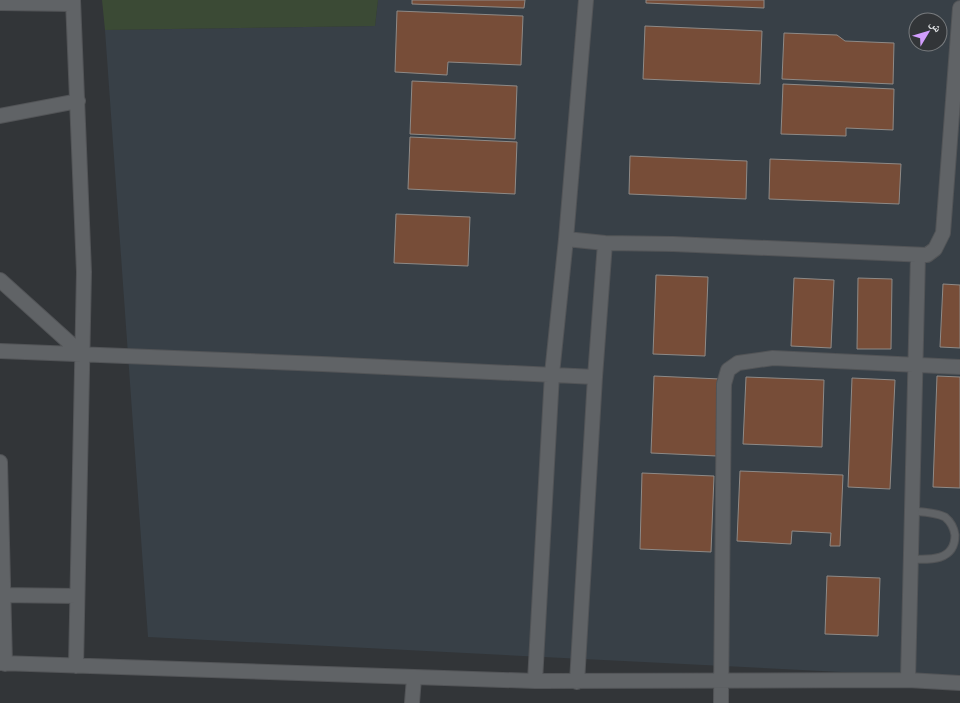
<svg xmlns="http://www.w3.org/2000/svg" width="960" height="703" font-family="'Fira Sans','Noto Naskh Arabic',sans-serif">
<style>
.built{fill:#384047;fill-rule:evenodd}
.green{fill:#3b4a35}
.building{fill:#774d38;stroke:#8e8a87}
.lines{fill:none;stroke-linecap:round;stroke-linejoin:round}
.service-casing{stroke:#525457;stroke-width:9}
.minor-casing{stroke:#525457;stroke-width:16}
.service{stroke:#606366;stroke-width:7}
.minor{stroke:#606366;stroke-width:14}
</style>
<rect width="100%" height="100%" fill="#323538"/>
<path class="built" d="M 378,0 L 960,0 L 960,678 L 148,637 L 105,30 L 375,26 ZM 916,20 L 940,20 L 940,44 L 916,44 Z"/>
<path class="green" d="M 102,0 L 378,0 L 375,26 L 105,30 Z"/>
<path class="building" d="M 412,0 L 525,0 L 524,8 L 412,4 Z
M 646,0 L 764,0 L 764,8 L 646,3 Z
M 397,11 L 523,16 L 521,65 L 448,62 L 447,75 L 395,72 Z
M 645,26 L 762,31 L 760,84 L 643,79 Z
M 784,33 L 837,35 L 845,41 L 894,43 L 893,84 L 782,79 Z
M 412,81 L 517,86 L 515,139 L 410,134 Z
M 783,84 L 894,89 L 893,130 L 846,128 L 846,136 L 781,134 Z
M 410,137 L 517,142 L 515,194 L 408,189 Z
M 630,156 L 747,161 L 746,199 L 629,194 Z
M 770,159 L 901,164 L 899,204 L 769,199 Z
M 396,214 L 470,217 L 468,266 L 394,263 Z
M 656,275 L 708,277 L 705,356 L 653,354 Z
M 794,278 L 834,280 L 831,348 L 791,346 Z
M 858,278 L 892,279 L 891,349 L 857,349 Z
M 943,284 L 960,285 L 960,348 L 940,347 Z
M 654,376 L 720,379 L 717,456 L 651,453 Z
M 937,376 L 960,377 L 960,488 L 933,487 Z
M 746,377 L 824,380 L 822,447 L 743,444 Z
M 852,378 L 895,380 L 890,489 L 848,487 Z
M 740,471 L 843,475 L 840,546 L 830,546 L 831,533 L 792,531 L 791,544 L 737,541 Z
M 642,473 L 714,476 L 711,552 L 640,549 Z
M 827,576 L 880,578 L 878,636 L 825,634 Z"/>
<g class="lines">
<defs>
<path id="service" d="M 911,559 C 930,560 955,561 955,535 C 954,528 951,522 945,517 C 935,512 922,512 911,511"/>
<path id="minor" d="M 73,0 L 84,272 L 76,666
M 0,3 L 73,4
M 0,116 L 78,101
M 566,239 L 605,243 L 673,244 L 927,255 L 935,249 L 943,233 L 960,8
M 0,280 L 82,354
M 0,351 L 322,364 L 595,377
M 0,462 L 5,664
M 0,595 L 77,596
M 0,663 L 535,681 L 908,680 L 960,683
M 908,680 L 918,255
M 535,681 L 552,374 L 566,239 L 586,0
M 577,682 L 595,377 L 605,243
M 412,703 L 414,678
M 721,703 L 724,384 L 728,370 L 738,363 L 773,358 L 960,367"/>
</defs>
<use href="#service" class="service-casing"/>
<use href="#minor" class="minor-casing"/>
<use href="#service" class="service"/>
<use href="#minor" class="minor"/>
</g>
<g transform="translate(928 32) rotate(52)"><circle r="19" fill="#323538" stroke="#787b7e"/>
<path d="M0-3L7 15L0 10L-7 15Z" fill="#d29dfd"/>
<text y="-6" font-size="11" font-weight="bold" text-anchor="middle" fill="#e2e4e6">ش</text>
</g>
</svg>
